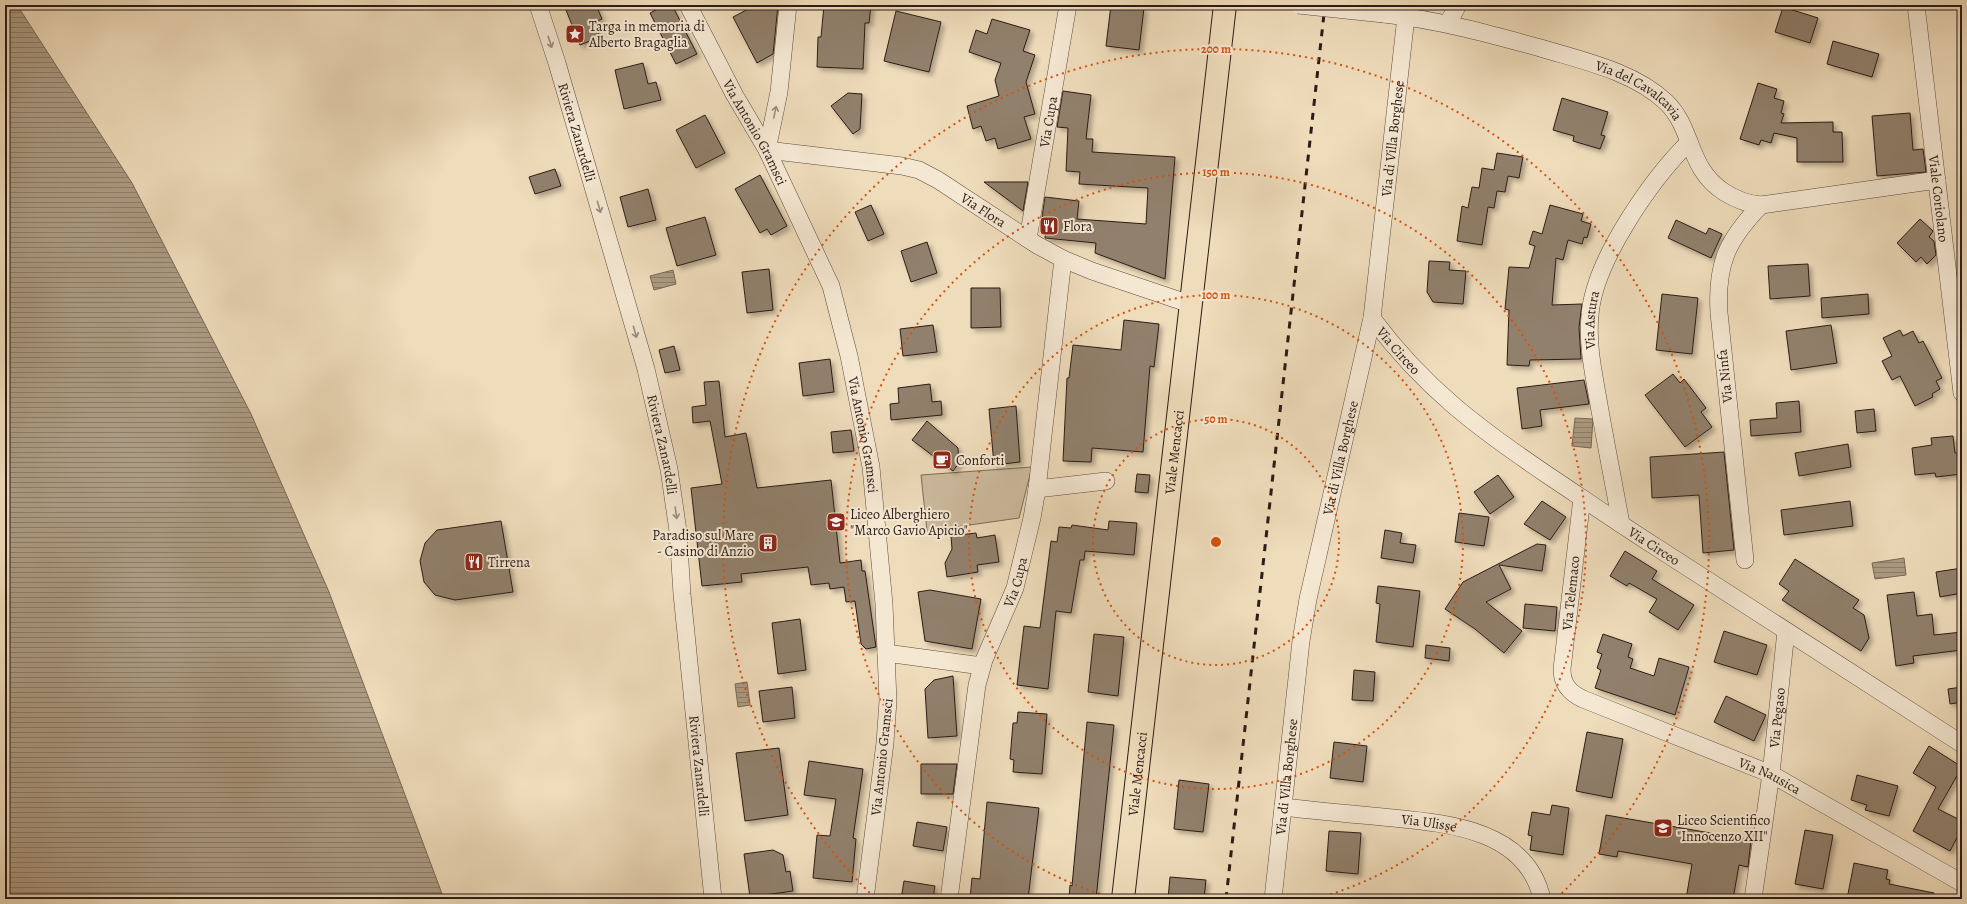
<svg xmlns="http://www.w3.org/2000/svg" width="1967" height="904" font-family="Alegreya,serif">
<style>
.park{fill:#cebb9f;stroke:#7c6c5a}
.water{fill:url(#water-rules);stroke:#786857}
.building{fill:#91806c;stroke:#2b1c16;filter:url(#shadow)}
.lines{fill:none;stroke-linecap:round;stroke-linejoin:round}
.minor-casing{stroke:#5c4c3f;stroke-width:18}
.primary-casing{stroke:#2b1c16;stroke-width:24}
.minor{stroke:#f5e8d3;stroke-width:17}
.primary{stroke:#efdcbb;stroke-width:22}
.rail{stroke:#2b1c16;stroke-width:3;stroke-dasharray:7 7;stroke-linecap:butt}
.minor-bridge-casing{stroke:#5c4c3f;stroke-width:18;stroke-linecap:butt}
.minor-bridge{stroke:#f5e8d3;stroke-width:17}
.oneway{stroke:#9a8c7e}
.ring{fill:none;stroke:#d5530d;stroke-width:2;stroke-dasharray:2 4}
.labels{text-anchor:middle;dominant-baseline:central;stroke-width:4;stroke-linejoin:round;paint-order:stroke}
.poi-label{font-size:14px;fill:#2b1c16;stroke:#f5e8d3;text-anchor:start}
.street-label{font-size:14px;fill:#2b1c16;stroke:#f5e8d3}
.centre{fill:#d5530d;stroke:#f5e8d3;stroke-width:2}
.ring-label{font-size:12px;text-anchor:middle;font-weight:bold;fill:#d5530d;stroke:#f5e8d3;stroke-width:4;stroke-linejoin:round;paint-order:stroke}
</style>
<defs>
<pattern id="water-rules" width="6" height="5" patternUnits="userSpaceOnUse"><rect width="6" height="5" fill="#ac9b83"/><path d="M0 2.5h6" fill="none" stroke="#8c7e6a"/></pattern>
<filter id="shadow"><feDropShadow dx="3.5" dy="3.5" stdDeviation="2" flood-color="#0004"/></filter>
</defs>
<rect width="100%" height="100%" fill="#efdcbb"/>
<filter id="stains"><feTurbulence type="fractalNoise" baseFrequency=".005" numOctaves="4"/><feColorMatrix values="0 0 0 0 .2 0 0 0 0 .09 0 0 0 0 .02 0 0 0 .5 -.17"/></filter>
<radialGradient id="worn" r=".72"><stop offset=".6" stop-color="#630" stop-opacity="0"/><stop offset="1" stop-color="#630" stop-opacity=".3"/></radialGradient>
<path class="park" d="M 1032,467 L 1019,518 L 927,531 L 921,475 Z"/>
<path class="water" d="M 5,5 L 17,5 L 132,183 L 251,414 L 329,592 L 444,899 L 5,899 Z
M 673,270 L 676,284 L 654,290 L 650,276 Z
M 1575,418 L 1593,419 L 1591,448 L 1572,446 Z
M 1904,558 L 1906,575 L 1875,579 L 1872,563 Z
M 747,682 L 750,705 L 738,707 L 735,684 Z"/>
<path class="building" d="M 564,5 L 596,5 L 602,19 L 595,22 L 600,37 L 580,45 Z
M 665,5 L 672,5 L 697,54 L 676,64 L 650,13 Z
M 756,5 L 778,5 L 773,54 L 757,63 L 733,17 Z
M 824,5 L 871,5 L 869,23 L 865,23 L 863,69 L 817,67 L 818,37 L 821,37 Z
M 1111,5 L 1144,8 L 1139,50 L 1106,46 Z
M 1783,7 L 1818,18 L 1810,43 L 1775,32 Z
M 896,11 L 941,22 L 929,72 L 884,61 Z
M 992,19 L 1030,30 L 1023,51 L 1035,55 L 1026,82 L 1035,114 L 1024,117 L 1031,139 L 998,149 L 995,138 L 986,141 L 981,126 L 973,129 L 967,106 L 999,96 L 995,80 L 1001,63 L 969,52 L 976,30 L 987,34 Z
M 1833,41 L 1879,54 L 1872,77 L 1827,64 Z
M 643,63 L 648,84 L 656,82 L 661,100 L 624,109 L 615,70 Z
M 1758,83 L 1777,89 L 1774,98 L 1784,101 L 1781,113 L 1784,114 L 1781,123 L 1833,122 L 1833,132 L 1842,132 L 1843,162 L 1797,162 L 1797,138 L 1774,133 L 1771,143 L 1761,140 L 1759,145 L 1740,139 Z
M 1063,91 L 1091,95 L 1086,139 L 1093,139 L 1092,152 L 1175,157 L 1165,279 L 1095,253 L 1096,243 L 1045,238 L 1046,229 L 1041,224 L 1045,197 L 1079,201 L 1077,219 L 1146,224 L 1148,188 L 1079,184 L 1080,172 L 1066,171 L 1068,128 L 1057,127 Z
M 848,93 L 862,94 L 860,129 L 853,134 L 831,106 Z
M 1562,98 L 1608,112 L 1601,135 L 1605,136 L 1600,149 L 1573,141 L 1574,136 L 1553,130 Z
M 1910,113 L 1913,150 L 1923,149 L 1926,172 L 1877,176 L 1872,116 Z
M 705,115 L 725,153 L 696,168 L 676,130 Z
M 1497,153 L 1523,157 L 1519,178 L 1508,176 L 1505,192 L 1497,191 L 1494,208 L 1488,207 L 1482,245 L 1457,241 L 1462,206 L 1468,208 L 1472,187 L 1479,188 L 1482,168 L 1494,170 Z
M 555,169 L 561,186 L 535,194 L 529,177 Z
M 760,175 L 787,226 L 771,235 L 767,229 L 760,233 L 735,189 Z
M 984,182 L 1028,182 L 1023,211 Z
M 648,189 L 656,220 L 628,227 L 620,197 Z
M 871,205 L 884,234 L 868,241 L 855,212 Z
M 1550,205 L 1583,214 L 1581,221 L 1591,224 L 1587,238 L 1584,237 L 1582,244 L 1568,240 L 1563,260 L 1556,258 L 1552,305 L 1582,304 L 1579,327 L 1581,359 L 1530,360 L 1529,366 L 1507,365 L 1509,310 L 1505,309 L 1509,267 L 1529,268 L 1535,246 L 1529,244 L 1533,231 L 1542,234 Z
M 705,217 L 716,255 L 677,266 L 666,228 Z
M 1920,219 L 1933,231 L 1929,237 L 1934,241 L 1936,255 L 1927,264 L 1921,257 L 1916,262 L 1897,243 Z
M 1676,220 L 1706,234 L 1709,228 L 1722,234 L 1711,258 L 1668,238 Z
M 927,242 L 937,273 L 911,282 L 901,251 Z
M 1429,261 L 1450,262 L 1449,270 L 1466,271 L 1463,304 L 1433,302 L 1427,292 Z
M 1808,264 L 1810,296 L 1770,299 L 1768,266 Z
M 769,269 L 773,310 L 747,313 L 742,272 Z
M 971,288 L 1000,288 L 1001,327 L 971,328 Z
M 1662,294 L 1698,298 L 1692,354 L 1656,350 Z
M 1868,294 L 1869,314 L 1822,318 L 1821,298 Z
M 1124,320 L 1159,324 L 1154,367 L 1150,366 L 1143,452 L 1092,448 L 1091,462 L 1063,461 L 1067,378 L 1069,378 L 1073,345 L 1121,350 Z
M 933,325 L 937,352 L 903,356 L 900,329 Z
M 1831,325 L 1837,363 L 1791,370 L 1786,331 Z
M 1900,330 L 1903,336 L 1913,331 L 1919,343 L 1923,341 L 1942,378 L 1936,381 L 1940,389 L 1932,394 L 1933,397 L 1915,406 L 1900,376 L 1892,380 L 1882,361 L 1892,356 L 1883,338 Z
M 674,346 L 680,370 L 665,373 L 659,350 Z
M 830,359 L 834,392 L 803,396 L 799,363 Z
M 1673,374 L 1680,383 L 1684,379 L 1706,408 L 1701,412 L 1712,427 L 1685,447 L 1645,395 Z
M 1584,380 L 1589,404 L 1540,410 L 1542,426 L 1522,429 L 1517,388 Z
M 719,381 L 725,437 L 746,433 L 757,488 L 831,480 L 840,563 L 861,560 L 862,571 L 865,571 L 876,647 L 866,649 L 861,644 L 855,601 L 846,602 L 844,587 L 830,589 L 829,583 L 811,585 L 808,567 L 741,574 L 742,582 L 702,586 L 691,488 L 722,484 L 710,421 L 693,423 L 692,407 L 706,405 L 704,382 Z
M 930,384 L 932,402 L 941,401 L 942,415 L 891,420 L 890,404 L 899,403 L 898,388 Z
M 1799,401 L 1801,432 L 1751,436 L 1750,420 L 1777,418 L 1776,403 Z
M 1016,406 L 1020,462 L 994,465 L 989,409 Z
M 1874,409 L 1876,431 L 1857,433 L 1855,411 Z
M 927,421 L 958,448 L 959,463 L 953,471 L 912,440 Z
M 851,430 L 854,451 L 833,453 L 831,432 Z
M 1953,436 L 1955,453 L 1959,453 L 1962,474 L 1936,477 L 1935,473 L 1915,475 L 1912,448 L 1932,445 L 1931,438 Z
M 1848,444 L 1851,467 L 1799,476 L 1795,453 Z
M 1724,452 L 1734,550 L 1703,553 L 1699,495 L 1652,498 L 1650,457 Z
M 1137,474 L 1150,475 L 1148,493 L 1135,492 Z
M 1498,475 L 1514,497 L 1490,514 L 1474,492 Z
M 1542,501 L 1566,517 L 1550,540 L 1524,524 Z
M 1850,501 L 1853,526 L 1784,535 L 1781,510 Z
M 1459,513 L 1489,517 L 1484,546 L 1455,542 Z
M 501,521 L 513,592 L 455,600 L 435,595 L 424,582 L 420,561 L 425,543 L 437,530 Z
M 1109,521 L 1137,523 L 1134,555 L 1085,551 L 1084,560 L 1080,560 L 1071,613 L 1056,611 L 1048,689 L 1017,685 L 1024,626 L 1040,628 L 1051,541 L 1057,542 L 1059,527 L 1071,528 L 1072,525 L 1108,530 Z
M 1385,530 L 1402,533 L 1400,543 L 1416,545 L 1413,563 L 1381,558 Z
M 976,533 L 977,538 L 995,535 L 999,562 L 977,565 L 978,572 L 947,577 L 945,563 L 952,549 L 951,536 Z
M 1537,544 L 1546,545 L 1542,571 L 1499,565 L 1511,589 L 1486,602 L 1522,631 L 1504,653 L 1475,629 L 1445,609 L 1463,582 Z
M 1625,551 L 1657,571 L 1652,579 L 1694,605 L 1678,630 L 1649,612 L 1657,599 L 1629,583 L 1627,586 L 1610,576 Z
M 1795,559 L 1859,600 L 1853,608 L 1864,615 L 1869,638 L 1861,651 L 1782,600 L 1789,591 L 1779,584 Z
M 1962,568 L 1962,593 L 1940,597 L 1936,572 Z
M 1378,586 L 1420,591 L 1413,647 L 1376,642 L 1380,604 L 1376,603 Z
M 930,590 L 981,599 L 972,649 L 925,641 L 918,592 Z
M 1914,592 L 1917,616 L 1932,614 L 1934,635 L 1962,632 L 1962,650 L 1913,656 L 1914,663 L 1896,666 L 1887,595 Z
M 1525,604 L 1557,607 L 1555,631 L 1523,628 Z
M 800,619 L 806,670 L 778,674 L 772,623 Z
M 1724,631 L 1767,645 L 1757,675 L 1714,662 Z
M 1094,634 L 1124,637 L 1118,696 L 1088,692 Z
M 1603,634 L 1632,644 L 1628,657 L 1633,659 L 1630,668 L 1654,676 L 1659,658 L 1689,667 L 1675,715 L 1595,688 L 1601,670 L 1597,668 L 1602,654 L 1597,652 Z
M 1426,645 L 1450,648 L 1449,661 L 1425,658 Z
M 1354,670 L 1375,672 L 1373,701 L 1352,700 Z
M 953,676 L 957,736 L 928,738 L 925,689 L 934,680 Z
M 792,687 L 795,718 L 763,722 L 759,691 Z
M 1962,687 L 1962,702 L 1950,704 L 1948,689 Z
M 1726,696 L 1766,715 L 1754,741 L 1714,722 Z
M 1018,712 L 1047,714 L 1042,774 L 1013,772 L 1014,760 L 1010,759 L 1013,723 L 1017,723 Z
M 1087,722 L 1114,725 L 1096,899 L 1069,899 L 1070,885 L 1072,886 Z
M 1587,732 L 1623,739 L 1612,798 L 1576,791 Z
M 1334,742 L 1367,746 L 1363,782 L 1330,778 Z
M 1929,746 L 1962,767 L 1938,809 L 1962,821 L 1962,828 L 1950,851 L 1913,831 L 1936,787 L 1913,773 Z
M 779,748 L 788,815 L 745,821 L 736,753 Z
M 809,761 L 863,769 L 853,838 L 856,839 L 852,882 L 813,878 L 817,835 L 830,836 L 836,799 L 804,795 Z
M 921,764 L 957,764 L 953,794 L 921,794 Z
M 1857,775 L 1898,786 L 1889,816 L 1865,810 L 1867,805 L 1851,800 Z
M 1179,780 L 1209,784 L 1203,832 L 1174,829 Z
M 987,802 L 1039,808 L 1028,899 L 970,899 L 972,878 L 980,879 Z
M 1552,805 L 1569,808 L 1563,855 L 1530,850 L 1532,836 L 1528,835 L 1532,812 L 1550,815 Z
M 1606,815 L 1751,840 L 1748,867 L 1739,865 L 1733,899 L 1686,899 L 1692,864 L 1618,851 L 1617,857 L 1599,854 Z
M 917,822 L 947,827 L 943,851 L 913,846 Z
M 1805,830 L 1833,835 L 1823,889 L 1795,884 Z
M 1329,831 L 1361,833 L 1358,874 L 1326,871 Z
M 773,850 L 783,855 L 786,872 L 790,871 L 793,891 L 750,897 L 744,854 Z
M 1854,863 L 1888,870 L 1886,879 L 1890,880 L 1889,884 L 1934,893 L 1933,899 L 1847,899 Z
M 1170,877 L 1206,880 L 1204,899 L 1168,899 Z
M 904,881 L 935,886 L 933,899 L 901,899 Z"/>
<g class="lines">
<defs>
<g id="minor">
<path id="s1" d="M 538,5 L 557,63 L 646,369 L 669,469 L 678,531 L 682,594 L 713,899"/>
<path id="s2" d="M 688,5 L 734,94 L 767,150 L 831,286 L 849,356 L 871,467 L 884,604 L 888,701 L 885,743 L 865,899"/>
<path id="s3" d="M 788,5 L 779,92 L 767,150 L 902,166 L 919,170 L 938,180 L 1037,245 L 1063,259 L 1092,271 L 1190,304"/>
<path id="s4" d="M 1916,5 L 1962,393"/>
<path id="s5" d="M 1384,14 C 1439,20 1490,34 1544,49 C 1584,61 1634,72 1666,102 C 1694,129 1687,168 1724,192 C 1735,199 1747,204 1761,205 L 1937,180"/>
<path d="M 1448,23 L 1458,5"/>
<path id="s6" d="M 1028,239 L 1068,5"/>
<path id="s7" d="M 1372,318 C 1424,388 1478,428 1549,476 C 1585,500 1620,524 1656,547 C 1758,613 1860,679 1962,744"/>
<path d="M 1037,489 L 1106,481"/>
<path id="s8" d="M 1582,498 L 1562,669 C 1562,685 1570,693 1583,699 L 1771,774 L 1962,883"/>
<path id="s9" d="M 1621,524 C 1614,485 1606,445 1599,405 C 1594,375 1587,346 1590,315 C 1594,261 1651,180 1689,142"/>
<path d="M 1745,560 L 1719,313 C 1716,264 1727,240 1761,205"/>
<path d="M 886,653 L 982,666"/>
<path id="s10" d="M 1283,807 C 1317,811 1350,814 1383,817 C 1442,823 1526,827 1542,899"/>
<path id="s11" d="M 949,899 L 977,685 L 984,660 L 1015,588 L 1032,518 L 1037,489 L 1063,259"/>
<path id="s12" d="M 1273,899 L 1301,641 L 1308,599 L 1372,318 L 1406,17"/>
<path id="s13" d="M 1753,899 L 1771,774 L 1786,631"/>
</g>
<g id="primary">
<path id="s14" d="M 1123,899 L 1225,5"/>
</g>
</defs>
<use href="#minor" class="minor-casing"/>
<use href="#primary" class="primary-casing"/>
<use href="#minor" class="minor"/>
<use href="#primary" class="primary"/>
<path class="rail" d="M 1226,899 L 1325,5"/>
<defs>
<path id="minor-bridge" d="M 1298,5 L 1384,14"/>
</defs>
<use href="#minor-bridge" class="minor-bridge-casing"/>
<use href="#minor-bridge" class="minor-bridge"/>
</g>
<defs><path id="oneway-shaft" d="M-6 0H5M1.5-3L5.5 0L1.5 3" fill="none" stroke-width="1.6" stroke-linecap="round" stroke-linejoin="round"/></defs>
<g class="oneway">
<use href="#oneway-shaft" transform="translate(550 42) rotate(72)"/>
<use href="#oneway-shaft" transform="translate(775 112) rotate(-78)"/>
<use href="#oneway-shaft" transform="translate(599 207) rotate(74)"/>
<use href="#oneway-shaft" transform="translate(635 332) rotate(74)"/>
<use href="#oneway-shaft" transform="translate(676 513) rotate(82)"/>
</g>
<g class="ring">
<circle cx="1216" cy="542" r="123"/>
<circle cx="1216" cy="542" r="247"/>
<path d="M1117 899A370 370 0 1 1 1315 899"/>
<path d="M874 897A493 493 0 1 1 1558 897"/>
</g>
<defs>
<symbol id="sight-square" viewBox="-11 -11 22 22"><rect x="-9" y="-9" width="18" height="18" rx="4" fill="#8f2418" stroke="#f5e8d3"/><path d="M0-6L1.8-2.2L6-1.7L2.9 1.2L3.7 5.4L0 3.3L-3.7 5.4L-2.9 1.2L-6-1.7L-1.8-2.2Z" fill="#fff"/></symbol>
<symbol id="restaurant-square" viewBox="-11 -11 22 22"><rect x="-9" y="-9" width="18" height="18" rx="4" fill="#8f2418" stroke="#f5e8d3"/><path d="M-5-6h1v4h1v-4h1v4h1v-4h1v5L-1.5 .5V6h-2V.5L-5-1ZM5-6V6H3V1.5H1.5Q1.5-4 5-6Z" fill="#fff"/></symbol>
<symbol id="cafe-square" viewBox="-11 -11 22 22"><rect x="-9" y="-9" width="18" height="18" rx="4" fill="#8f2418" stroke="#f5e8d3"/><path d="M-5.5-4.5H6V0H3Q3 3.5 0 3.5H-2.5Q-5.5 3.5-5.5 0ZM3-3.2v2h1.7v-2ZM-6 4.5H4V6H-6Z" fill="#fff"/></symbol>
<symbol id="school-square" viewBox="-11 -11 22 22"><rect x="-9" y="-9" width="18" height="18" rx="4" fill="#8f2418" stroke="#f5e8d3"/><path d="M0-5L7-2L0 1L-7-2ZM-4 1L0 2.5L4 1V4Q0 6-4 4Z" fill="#fff"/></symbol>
<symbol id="building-square" viewBox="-11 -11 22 22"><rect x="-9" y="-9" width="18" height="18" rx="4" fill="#8f2418" stroke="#f5e8d3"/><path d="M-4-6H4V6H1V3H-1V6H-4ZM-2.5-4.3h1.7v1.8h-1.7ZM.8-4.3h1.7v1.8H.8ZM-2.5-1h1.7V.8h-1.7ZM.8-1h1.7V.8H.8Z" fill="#fff"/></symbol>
</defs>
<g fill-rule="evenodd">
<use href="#sight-square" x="564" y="23" width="22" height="22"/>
<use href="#restaurant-square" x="1038" y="215" width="22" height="22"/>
<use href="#cafe-square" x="931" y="449" width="22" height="22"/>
<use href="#school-square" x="825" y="511" width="22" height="22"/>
<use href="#building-square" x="757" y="532" width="22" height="22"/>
<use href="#restaurant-square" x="463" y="551" width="22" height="22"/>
<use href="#school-square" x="1652" y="817" width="22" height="22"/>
</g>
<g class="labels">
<g class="poi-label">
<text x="589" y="26">Targa in memoria di<tspan x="589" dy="16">Alberto Bragaglia</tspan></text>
<text x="1063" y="226">Flora</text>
<text x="956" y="460">Conforti</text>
<text x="850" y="514">Liceo Alberghiero<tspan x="850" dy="16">"Marco Gavio Apicio"</tspan></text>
<text x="754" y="535" text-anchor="end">Paradiso sul Mare<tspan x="754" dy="16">- Casino di Anzio</tspan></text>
<text x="488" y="562">Tirrena</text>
<text x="1677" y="820">Liceo Scientifico<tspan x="1677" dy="16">"Innocenzo XII"</tspan></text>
</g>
<g class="street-label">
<text stroke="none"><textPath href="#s5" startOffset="269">Via del Cavalcavia</textPath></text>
<text stroke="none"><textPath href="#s6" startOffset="119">Via Cupa</textPath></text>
<text stroke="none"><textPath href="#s1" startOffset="133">Riviera Zanardelli</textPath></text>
<text stroke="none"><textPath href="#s2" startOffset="144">Via Antonio Gramsci</textPath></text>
<text stroke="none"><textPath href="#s12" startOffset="771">Via di Villa Borghese</textPath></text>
<text stroke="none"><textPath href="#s4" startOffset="195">Viale Coriolano</textPath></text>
<text stroke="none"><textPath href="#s3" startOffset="376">Via Flora</textPath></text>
<text stroke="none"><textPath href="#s9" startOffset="207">Via Astura</textPath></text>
<text stroke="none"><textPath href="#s7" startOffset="42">Via Circeo</textPath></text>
<text transform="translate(1725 376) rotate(-96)">Via Ninfa</text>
<text stroke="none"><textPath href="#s2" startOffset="468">Via Antonio Gramsci</textPath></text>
<text stroke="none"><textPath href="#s1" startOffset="457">Riviera Zanardelli</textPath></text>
<text stroke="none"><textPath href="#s14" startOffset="450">Viale Mencacci</textPath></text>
<text stroke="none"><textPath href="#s12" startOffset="447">Via di Villa Borghese</textPath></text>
<text stroke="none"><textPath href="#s7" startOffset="365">Via Circeo</textPath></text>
<text stroke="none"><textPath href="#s11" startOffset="326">Via Cupa</textPath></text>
<text transform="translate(1571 593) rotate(-84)">Via Telemaco</text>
<text stroke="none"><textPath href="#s13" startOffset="183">Via Pegaso</textPath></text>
<text transform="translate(882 757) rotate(-84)">Via Antonio Gramsci</text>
<text stroke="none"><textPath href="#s1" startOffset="781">Riviera Zanardelli</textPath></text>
<text stroke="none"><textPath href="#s14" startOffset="126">Viale Mencacci</textPath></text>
<text stroke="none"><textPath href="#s8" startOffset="413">Via Nausica</textPath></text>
<text stroke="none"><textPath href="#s12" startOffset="123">Via di Villa Borghese</textPath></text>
<text stroke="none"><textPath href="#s10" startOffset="147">Via Ulisse</textPath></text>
</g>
</g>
<circle cx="1216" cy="542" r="6" class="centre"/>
<g class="ring-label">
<text x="1216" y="53">200 m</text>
<text x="1216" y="176">150 m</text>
<text x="1216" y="299">100 m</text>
<text x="1216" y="423">50 m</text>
</g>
<rect width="1967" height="904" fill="none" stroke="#efdcbb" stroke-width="20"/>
<rect x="6" y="6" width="1955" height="892" fill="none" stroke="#2b1c16" stroke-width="2"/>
<rect x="10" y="10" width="1947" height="884" fill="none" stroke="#2b1c16"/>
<rect width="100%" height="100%" filter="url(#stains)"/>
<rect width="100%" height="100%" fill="url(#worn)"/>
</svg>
